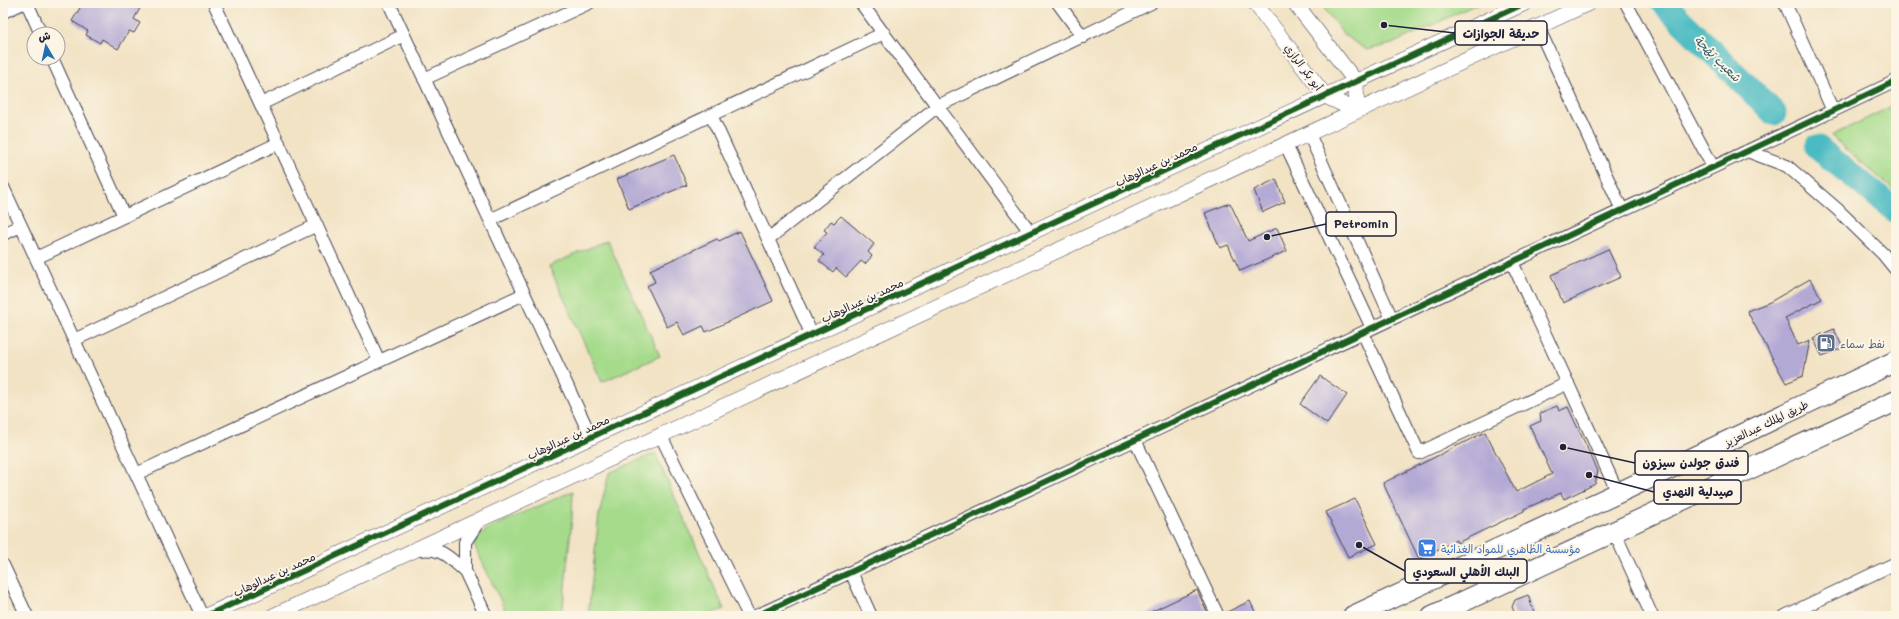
<svg xmlns="http://www.w3.org/2000/svg" width="1899" height="619" font-family="Mali,'Playpen Sans Arabic',sans-serif">
<style>
.green{fill:#a5db8b;stroke:#647e63}
.lines{fill:none;stroke-linecap:round;stroke-linejoin:round}
.river{stroke:#4cbbc3;stroke-width:25}
.building{fill:#b3a9d5}
.minor-casing{stroke:#413f50;stroke-width:14}
.tertiary-casing{stroke:#413f50;stroke-width:16}
.trunk-casing{stroke:#413f50;stroke-width:22}
.minor{stroke:#fff;stroke-width:12}
.tertiary{stroke:#fff;stroke-width:15}
.trunk{stroke:#fff;stroke-width:20}
.cycleway-casing{stroke:#fcf5e5;stroke-width:8}
.cycleway{stroke:#1b5e20;stroke-width:6}
.labels{text-anchor:middle;dominant-baseline:central;stroke-width:4;stroke-linejoin:round;paint-order:stroke}
.street-label{font-size:11px;fill:#22223b;stroke:#fcf5e5}
.service-label{font-size:11px;fill:#4e5e75;stroke:#fcf5e5;text-anchor:start}
.shop-label{font-size:11px;fill:#366cbe;stroke:#fcf5e5;text-anchor:start}
.water-label{font-size:12px;font-style:italic;fill:#31586b;stroke:#fcf5e5}
.leader{fill:none;stroke:#22223b;stroke-width:1.5}
.callout-dot{fill:#22223b;stroke:#fcf5e5;stroke-width:1.5}
.callout{fill:#fcf5e5;stroke:#22223b;stroke-width:1.5}
.callout-label{font-size:12px;text-anchor:middle;font-weight:bold;fill:#22223b}
</style>
<rect width="100%" height="100%" fill="#fcf5e5"/>
<filter id="ink" filterUnits="userSpaceOnUse"><feTurbulence type="fractalNoise" baseFrequency=".025" numOctaves="2"/><feDisplacementMap in="SourceGraphic" scale="8" xChannelSelector="R" yChannelSelector="G"/><feConvolveMatrix kernelMatrix="1 2 1 2 8 2 1 2 1" color-interpolation-filters="sRGB"/></filter>
<filter id="wash" filterUnits="userSpaceOnUse"><feTurbulence type="fractalNoise" baseFrequency=".012" numOctaves="4" result="noise"/><feDisplacementMap in="SourceGraphic" scale="16" xChannelSelector="R" yChannelSelector="G"/><feGaussianBlur stdDeviation="0.9" result="paint"/><feColorMatrix in="noise" values="0 0 0 0 0 0 0 0 0 0 0 0 0 0 0 0 0 1.4 0 .05"/><feComposite in="paint" operator="in"/></filter>
<g filter="url(#wash)">
<rect width="100%" height="100%" fill="#f2e3c5"/>
<path class="green" d="M 1320,3 L 1479,3 L 1392,44 L 1367,50 L 1344,35 Z
M 1896,104 L 1896,192 L 1831,136 Z
M 607,240 L 660,356 L 602,382 L 549,266 Z
M 655,453 L 724,609 L 706,616 L 588,616 L 599,515 L 609,473 Z
M 573,491 L 572,518 L 562,616 L 508,616 L 474,545 L 477,539 L 489,528 Z"/>
<g class="lines">
<path class="river" d="M 1663,3 L 1774,113
M 1817,147 L 1896,211"/>
</g>
<g id="blocks">
<path class="building" d="M 83,3 L 143,3 L 134,19 L 140,23 L 134,33 L 129,31 L 118,49 L 102,39 L 100,43 L 86,35 L 88,31 L 72,21 Z
M 674,155 L 687,185 L 629,209 L 617,179 Z
M 1276,179 L 1285,202 L 1263,212 L 1254,190 Z
M 1230,203 L 1248,241 L 1277,228 L 1287,251 L 1240,271 L 1228,245 L 1220,248 L 1205,213 Z
M 841,216 L 874,244 L 868,252 L 872,256 L 865,264 L 861,261 L 846,277 L 836,268 L 833,272 L 819,261 L 824,255 L 814,247 L 827,232 L 824,230 L 831,221 L 834,223 Z
M 740,231 L 773,301 L 706,332 L 703,326 L 684,335 L 677,322 L 667,327 L 647,286 L 655,282 L 650,270 L 717,239 L 719,241 Z
M 1608,249 L 1621,277 L 1563,303 L 1551,275 Z
M 1810,279 L 1822,299 L 1785,318 L 1798,345 L 1810,340 L 1803,376 L 1786,383 L 1747,311 L 1770,302 Z
M 1834,329 L 1843,348 L 1822,356 L 1813,338 Z
M 1320,376 L 1347,395 L 1327,424 L 1300,404 Z
M 1557,406 L 1559,411 L 1568,407 L 1598,471 L 1595,484 L 1564,499 L 1561,493 L 1524,509 L 1524,511 L 1457,543 L 1456,540 L 1419,559 L 1383,483 L 1485,432 L 1516,492 L 1552,474 L 1530,426 L 1541,421 L 1540,413 Z
M 1355,499 L 1377,544 L 1348,557 L 1326,512 Z
M 1197,590 L 1209,616 L 1142,616 Z
M 1528,595 L 1535,616 L 1516,616 L 1512,607 L 1515,600 Z
M 1250,601 L 1257,616 L 1225,616 L 1225,613 Z"/>
</g>
</g>
<g filter="url(#ink)">
<use href="#blocks" fill-opacity="0" stroke="#413f50" stroke-width="1"/>
<g class="lines">
<defs>
<path id="minor" d="M 27,3 L 41,34
M 214,3 L 379,361
M 389,3 L 591,437
M 861,3 L 1031,233
M 1058,3 L 1083,37
M 1626,3 L 1713,167
M 1785,3 L 1833,111
M 3,12 L 23,3
M 1538,27 L 1622,210
M 52,58 L 124,216
M 424,79 L 589,3
M 261,104 L 404,35
M 711,115 L 812,335
M 1309,134 L 1392,319
M 1286,145 L 1372,328
M 1747,151 L 1787,166 L 1837,209 L 1883,254 L 1896,270
M 3,187 L 202,616
M 490,220 L 884,33
M 3,234 L 21,226
M 768,239 L 938,106 L 1151,3
M 36,258 L 279,143
M 1512,262 L 1618,493
M 1363,333 L 1419,453 L 1568,383
M 74,340 L 317,225
M 661,436 L 749,616
M 1135,440 L 1218,616
M 136,474 L 524,294
M 1614,531 L 1652,616
M 419,550 C 442,547 448,557 465,571 L 465,542 L 479,521
M 3,565 L 27,616
M 465,571 L 486,616
M 851,572 L 871,616
M 756,616 L 1135,440 L 1896,81
M 1785,616 L 1896,563"/>
<path id="tertiary" d="M 1255,3 L 1325,96 L 1357,111 L 1356,82 L 1295,3
M 206,616 L 1525,3
M 273,616 L 1589,3"/>
<path id="trunk" d="M 1353,616 L 1618,493 L 1896,361
M 1432,616 L 1896,401"/>
</defs>
<use href="#minor" class="minor-casing"/>
<use href="#tertiary" class="tertiary-casing"/>
<use href="#trunk" class="trunk-casing"/>
<use href="#minor" class="minor"/>
<use href="#tertiary" class="tertiary"/>
<use href="#trunk" class="trunk"/>
<defs>
<path id="cycleway" d="M 206,616 L 1525,3
M 756,616 L 1135,440 L 1896,81"/>
</defs>
<use href="#cycleway" class="cycleway-casing"/>
<use href="#cycleway" class="cycleway"/>
</g>
</g>
<defs>
<symbol id="fuel-square" viewBox="-11 -11 22 22"><rect x="-9" y="-9" width="18" height="18" rx="4" fill="#5c6f8a" stroke="#fcf5e5"/><path d="M-5.5-6h7V0h2V4h1.3V-2.5L3-4.5l.8-.8L6-3V5H2.5V1h-1V6h-7ZM-4.2-4.7v3.2H.2V-4.7Z" fill="#fff"/></symbol>
<symbol id="supermarket-square" viewBox="-11 -11 22 22"><rect x="-9" y="-9" width="18" height="18" rx="4" fill="#3f7fe0" stroke="#fcf5e5"/><path d="M-6-5.5h2.5l.6 2H6L4.5 2H-2.5L-4.4-4H-6ZM-1.5 3.2a1.3 1.3 0 1 0 .1 0ZM3 3.2a1.3 1.3 0 1 0 .1 0Z" fill="#fff"/></symbol>
</defs>
<g fill-rule="evenodd">
<use href="#fuel-square" x="1815" y="332" width="22" height="22"/>
<use href="#supermarket-square" x="1416" y="537" width="22" height="22"/>
</g>
<g class="labels">
<g class="street-label">
<text transform="translate(1304 67) rotate(53)">أبو بكر الرازي</text>
<text transform="translate(1156 164) rotate(-25)">محمد بن عبدالوهاب</text>
<text transform="translate(862 300) rotate(-25)">محمد بن عبدالوهاب</text>
<text transform="translate(1766 423) rotate(-26)">طريق الملك عبدالعزيز</text>
<text transform="translate(568 437) rotate(-25)">محمد بن عبدالوهاب</text>
<text transform="translate(274 574) rotate(-25)">محمد بن عبدالوهاب</text>
</g>
<g class="service-label">
<text x="1840" y="343">نفط سماء</text>
</g>
<g class="shop-label">
<text x="1441" y="548">مؤسسة الظاهري للمواد الغذائية</text>
</g>
<g class="water-label">
<text transform="translate(1718 58) rotate(45)">شعيب بَهْجة</text>
</g>
</g>
<path class="leader" d="M1384 25L1455 33M1267 237L1326 224M1563 447L1635 463M1589 475L1654 492M1359 545L1405 571"/>
<g class="callout-dot">
<circle cx="1384" cy="25" r="4"/>
<circle cx="1267" cy="237" r="4"/>
<circle cx="1563" cy="447" r="4"/>
<circle cx="1589" cy="475" r="4"/>
<circle cx="1359" cy="545" r="4"/>
</g>
<g class="callout">
<rect x="1455" y="21" width="92" height="24" rx="4"/>
<rect x="1326" y="212" width="70" height="24" rx="4"/>
<rect x="1635" y="451" width="113" height="24" rx="4"/>
<rect x="1654" y="480" width="87" height="24" rx="4"/>
<rect x="1405" y="559" width="122" height="24" rx="4"/>
</g>
<g class="callout-label">
<text x="1501" y="38">حديقة الجوازات</text>
<text x="1361" y="228">Petromin</text>
<text x="1691" y="467">فندق جولدن سيزون</text>
<text x="1698" y="496">صيدلية النهدي</text>
<text x="1466" y="576">البنك الأهلي السعودي</text>
</g>
<rect width="1899" height="619" fill="none" stroke="#fcf5e5" stroke-width="16"/>
<g transform="translate(46 46) rotate(351)"><circle r="19" fill="#fcf5e5" stroke="#a5a1a1"/>
<path d="M0-3L7 15L0 10L-7 15Z" fill="#1f6fb2"/>
<text y="-6" font-size="11" font-weight="bold" text-anchor="middle" fill="#22223b">ش</text>
</g>
</svg>
